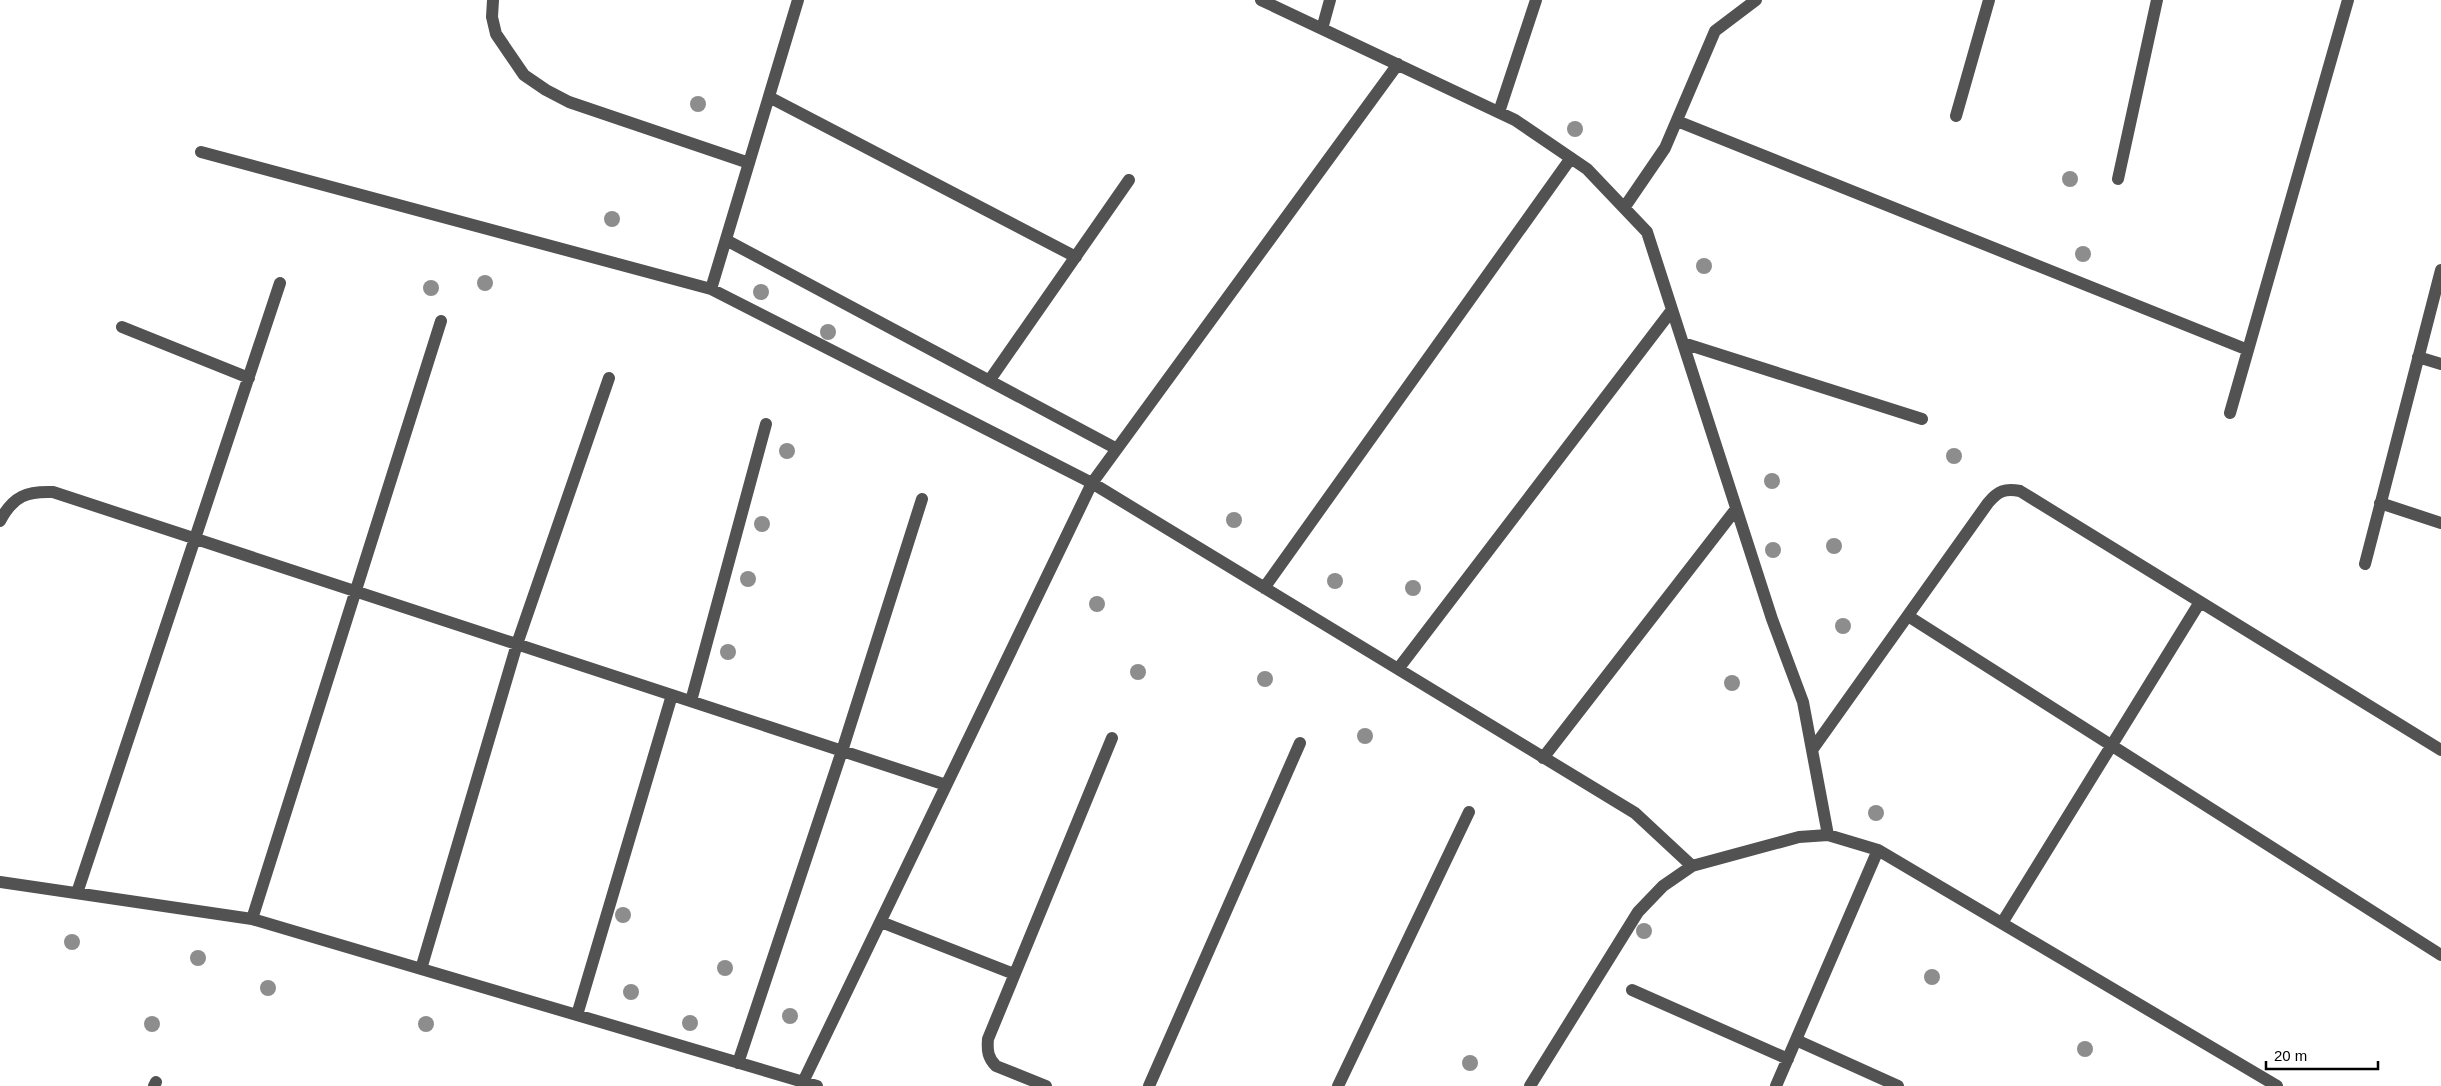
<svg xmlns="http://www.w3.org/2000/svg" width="2441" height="1086" font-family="Helvetica,sans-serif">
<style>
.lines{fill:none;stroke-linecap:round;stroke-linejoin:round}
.minor{stroke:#525252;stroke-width:12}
.tree{fill:#8d8d8d}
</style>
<rect width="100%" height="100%" fill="#fff"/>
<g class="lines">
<path class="minor" d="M 493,0 L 492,17 L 496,34 L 524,75 L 546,90 L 569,102 L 749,163
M 1261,0 L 1515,120 L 1587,169 L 1647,232 L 1772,619 L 1803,702 L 1828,835
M 1322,29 L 1330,0
M 769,97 L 1076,257
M 1499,112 L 1536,0
M 1956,116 L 1989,0
M 1677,121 L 2248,350
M 201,152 L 711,289 L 1092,483 L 1635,813 L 1692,866
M 2118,179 L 2157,0
M 1624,208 L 1665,148 L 1715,31 L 1756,0
M 726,240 L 1117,449
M 711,289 L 798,0
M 122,327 L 249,378
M 1683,343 L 1922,419
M 2418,357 L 2441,364
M 989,381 L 1129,180
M 2230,413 L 2348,0
M 2380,503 L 2441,523
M 0,521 C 13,496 27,491 53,492 L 946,785
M 2365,564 L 2441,270
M 1264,588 L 1571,158
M 1908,616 L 2441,955
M 1398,669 L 1672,310
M 691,701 L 766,424
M 1812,750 L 1988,503 C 1998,491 2005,488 2020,491 L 2441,750
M 1543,758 L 1736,509
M 0,882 L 252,919 L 817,1086
M 77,893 L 280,283
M 252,919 L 441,321
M 881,922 L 1014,974
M 2002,923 L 2200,602
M 421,969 L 517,644 L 609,378
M 1632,990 L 1788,1059
M 577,1015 L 672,695
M 1796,1040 L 1898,1086
M 738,1063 L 842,751 L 922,499
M 803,1082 L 1092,483 L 1398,64
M 154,1086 L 156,1082
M 1046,1086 L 996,1066 C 988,1058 987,1051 988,1039 L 1112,738
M 1149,1086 L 1300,743
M 1338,1086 L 1469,812
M 1530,1086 L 1638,912 L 1663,886 L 1692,866 L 1799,837 L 1828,835 L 1878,850 L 2277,1086
M 1776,1086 L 1878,850"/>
</g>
<g class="tree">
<circle cx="698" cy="104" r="8"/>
<circle cx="1575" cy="129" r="8"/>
<circle cx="2070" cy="179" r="8"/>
<circle cx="612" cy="219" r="8"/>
<circle cx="2083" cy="254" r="8"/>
<circle cx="1704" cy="266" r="8"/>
<circle cx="485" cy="283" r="8"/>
<circle cx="431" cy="288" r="8"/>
<circle cx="761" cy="292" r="8"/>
<circle cx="828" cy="332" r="8"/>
<circle cx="787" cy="451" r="8"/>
<circle cx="1954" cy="456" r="8"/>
<circle cx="1772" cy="481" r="8"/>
<circle cx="1234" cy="520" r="8"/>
<circle cx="762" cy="524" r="8"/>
<circle cx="1834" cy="546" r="8"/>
<circle cx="1773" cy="550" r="8"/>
<circle cx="748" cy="579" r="8"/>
<circle cx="1335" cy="581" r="8"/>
<circle cx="1413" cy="588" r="8"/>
<circle cx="1097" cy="604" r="8"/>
<circle cx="1843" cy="626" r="8"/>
<circle cx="728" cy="652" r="8"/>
<circle cx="1138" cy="672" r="8"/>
<circle cx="1265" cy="679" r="8"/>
<circle cx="1732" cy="683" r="8"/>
<circle cx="1365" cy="736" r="8"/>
<circle cx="1876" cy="813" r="8"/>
<circle cx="623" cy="915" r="8"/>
<circle cx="1644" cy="931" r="8"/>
<circle cx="72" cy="942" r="8"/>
<circle cx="198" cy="958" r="8"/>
<circle cx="725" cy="968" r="8"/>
<circle cx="1932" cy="977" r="8"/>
<circle cx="268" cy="988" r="8"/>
<circle cx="631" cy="992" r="8"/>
<circle cx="790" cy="1016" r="8"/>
<circle cx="690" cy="1023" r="8"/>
<circle cx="152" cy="1024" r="8"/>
<circle cx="426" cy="1024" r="8"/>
<circle cx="2085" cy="1049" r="8"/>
<circle cx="1470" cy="1063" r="8"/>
</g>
<path d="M2266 1061v8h112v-8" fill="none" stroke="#000000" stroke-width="2.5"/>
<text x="2274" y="1061" font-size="15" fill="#000000" stroke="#ffffff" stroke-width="4" paint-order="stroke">20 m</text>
</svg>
